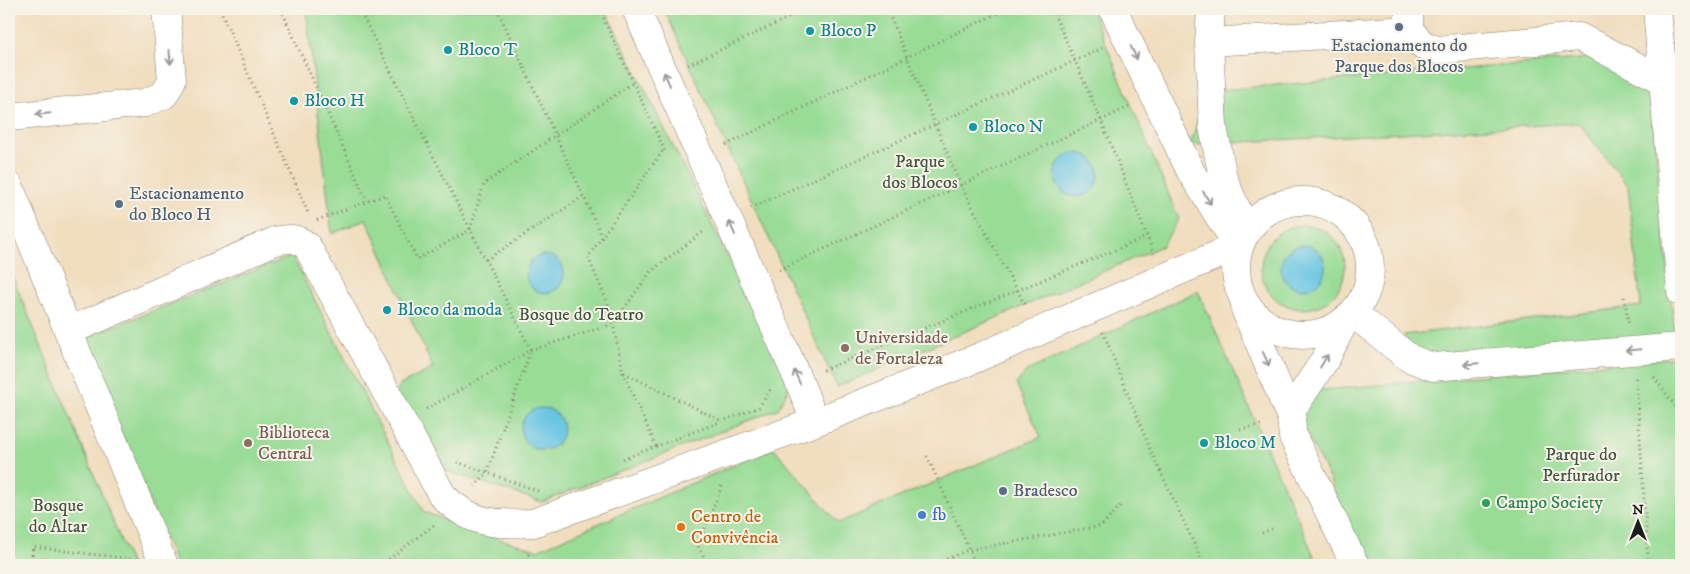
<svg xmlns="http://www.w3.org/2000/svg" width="1690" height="574" font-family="'IM FELL DW Pica',serif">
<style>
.green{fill:#98dc95;stroke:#5a7c58}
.water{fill:#65c5e3;stroke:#407080}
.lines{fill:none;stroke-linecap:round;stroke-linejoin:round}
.minor-casing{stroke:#867d6e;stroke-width:29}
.path{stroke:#867d6e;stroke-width:3;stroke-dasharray:1 4;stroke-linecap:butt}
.minor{stroke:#fff;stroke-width:28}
.oneway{stroke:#999}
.service-dot{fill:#5c6f8a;stroke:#f7f3e8;stroke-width:2}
.culture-dot{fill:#0f9aa8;stroke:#f7f3e8;stroke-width:2}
.education-dot{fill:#8d6e63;stroke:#f7f3e8;stroke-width:2}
.leisure-dot{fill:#2e9e5b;stroke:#f7f3e8;stroke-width:2}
.shop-dot{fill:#3f7fe0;stroke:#f7f3e8;stroke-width:2}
.food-dot{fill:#e8710a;stroke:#f7f3e8;stroke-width:2}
.labels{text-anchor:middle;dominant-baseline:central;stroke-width:4;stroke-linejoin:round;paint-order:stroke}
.culture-label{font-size:18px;fill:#0d838f;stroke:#f7f3e8;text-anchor:start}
.service-label{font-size:18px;fill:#4e5e75;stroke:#f7f3e8;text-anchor:start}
.park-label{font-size:18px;fill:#415640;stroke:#f7f3e8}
.education-label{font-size:18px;fill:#785e54;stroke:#f7f3e8;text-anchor:start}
.leisure-label{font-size:18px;fill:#27864d;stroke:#f7f3e8;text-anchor:start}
.shop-label{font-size:18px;fill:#366cbe;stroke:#f7f3e8;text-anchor:start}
.food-label{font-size:18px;fill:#c56008;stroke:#f7f3e8;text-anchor:start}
</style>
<rect width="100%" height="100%" fill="#f7f3e8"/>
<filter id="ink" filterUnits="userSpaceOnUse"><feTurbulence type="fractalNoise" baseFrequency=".02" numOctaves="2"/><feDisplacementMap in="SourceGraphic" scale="10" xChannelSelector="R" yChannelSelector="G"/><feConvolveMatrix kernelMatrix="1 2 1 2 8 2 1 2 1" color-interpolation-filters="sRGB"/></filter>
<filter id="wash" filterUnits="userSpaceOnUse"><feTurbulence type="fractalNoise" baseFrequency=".0096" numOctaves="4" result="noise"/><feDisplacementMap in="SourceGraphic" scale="20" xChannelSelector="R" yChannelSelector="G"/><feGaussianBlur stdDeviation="1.12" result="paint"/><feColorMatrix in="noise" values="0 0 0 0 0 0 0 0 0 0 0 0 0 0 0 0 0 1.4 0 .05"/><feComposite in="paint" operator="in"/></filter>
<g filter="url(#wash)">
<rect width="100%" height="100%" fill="#f1debf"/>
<path class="green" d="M 306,9 L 605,9 L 791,384 L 778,409 L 542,502 L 441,469 L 396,394 L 400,385 L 433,368 L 366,219 L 332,234 Z
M 664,9 L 1091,9 L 1179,219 L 1162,246 L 837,387 Z
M 1602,57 L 1649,89 L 1675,338 L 1416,355 L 1404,335 L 1641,306 L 1628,186 L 1579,123 L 1190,145 L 1208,91 Z
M1261 267a42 42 0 1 1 84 0a42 42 0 1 1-84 0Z
M 292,256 L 424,512 L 480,533 L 537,550 L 774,448 L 838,523 L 1041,437 L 1016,384 L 1027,371 L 1198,291 L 1318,565 L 176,565 L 82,339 Z
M 9,268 L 131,565 L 9,565 Z
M 1681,357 L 1681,565 L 1364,565 L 1329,478 L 1298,417 L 1312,391 Z"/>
<path class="water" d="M1055 175a22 22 0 1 1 44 0a22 22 0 1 1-44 0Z
M1281 267a22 22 0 1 1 44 0a22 22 0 1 1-44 0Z
M526 274a19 19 0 1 1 38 0a19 19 0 1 1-38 0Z
M521 429a21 21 0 1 1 42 0a21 21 0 1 1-42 0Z"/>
</g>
<g filter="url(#ink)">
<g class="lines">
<defs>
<path id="minor" d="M 636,9 L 803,391 L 815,422
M 1409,9 L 1409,30 L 1423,45 L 1437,50 L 1579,37 L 1663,80
M 1657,9 L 1681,292
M 1209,42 L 1211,9
M 9,117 L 145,103 L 164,95 L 172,80 L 166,9
M 9,186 L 164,565
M1236 268a67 67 0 1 1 134 0a67 67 0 1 1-134 0Z
M 1246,231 L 1223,178 L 1213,127 L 1209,42 L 1409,30
M 1245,309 L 1291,418
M 1353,313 L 1409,358 L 1433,367 L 1681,347
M 1345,320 L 1326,358 L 1293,408 L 1291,418 L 1293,437 L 1355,565
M 69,331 L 275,241 C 289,238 296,237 307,246 L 442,495 C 469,524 496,525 533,523 L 815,422 L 977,358 L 1238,246 L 1191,172 L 1113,9"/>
</defs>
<use href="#minor" class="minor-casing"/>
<path class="path" d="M 220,9 L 309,215
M 281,9 L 367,201
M 359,9 L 531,350 L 487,473 L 475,486
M 497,9 L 602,236
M 599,9 L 666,153
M 887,9 L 961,186 L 1026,307
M 1052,9 L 1101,120 L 1154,254
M 688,65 L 807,9
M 726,145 L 1006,9
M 751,208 L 1103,48
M 317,220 L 385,195 L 417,259 L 470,230 L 484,184 L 634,82
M 486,260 L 584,196
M 779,270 L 1129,107
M 1624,297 L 1629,325
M 1103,332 L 1150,449 L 1204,565
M 823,370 L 1147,237
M 624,373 L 722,421
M 1654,377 L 1681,414
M 1636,378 L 1648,559 L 1653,565
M 426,409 L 531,350 L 613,324 L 651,271 L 703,232
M 1240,429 L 1264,424
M 656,446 L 623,373 L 610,309 L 588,257 L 664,149
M 927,456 L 976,565
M 623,459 L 759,407 L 772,387
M 457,462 L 538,491
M 1262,533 L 1272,529
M 31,565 L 33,547 L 132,559
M 381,565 L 434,525
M 527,565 L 529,551
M 708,565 L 698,546 L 723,483
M 933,565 L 968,550 L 1101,526 L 1121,505"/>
<use href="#minor" class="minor"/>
</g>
<defs><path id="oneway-shaft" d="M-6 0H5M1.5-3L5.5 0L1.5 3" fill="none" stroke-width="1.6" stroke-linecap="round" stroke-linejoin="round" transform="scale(1.25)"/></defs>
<g class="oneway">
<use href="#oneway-shaft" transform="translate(1134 53) rotate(64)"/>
<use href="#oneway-shaft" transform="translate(170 57) rotate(85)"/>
<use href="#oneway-shaft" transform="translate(667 79) rotate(-114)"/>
<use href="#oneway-shaft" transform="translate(43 114) rotate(174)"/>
<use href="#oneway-shaft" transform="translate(1207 198) rotate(58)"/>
<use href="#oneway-shaft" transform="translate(732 228) rotate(-114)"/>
<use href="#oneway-shaft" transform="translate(1633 350) rotate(175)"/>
<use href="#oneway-shaft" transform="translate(1266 359) rotate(66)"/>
<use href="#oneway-shaft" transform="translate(1324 361) rotate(-59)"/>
<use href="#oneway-shaft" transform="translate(1471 364) rotate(175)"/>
<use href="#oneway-shaft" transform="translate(797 377) rotate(-114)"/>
</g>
</g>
<g class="service-dot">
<circle cx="1399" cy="27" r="5"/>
<circle cx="119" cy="204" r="5"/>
<circle cx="1003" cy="491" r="5"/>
</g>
<g class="culture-dot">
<circle cx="810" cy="31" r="5"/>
<circle cx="448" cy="50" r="5"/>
<circle cx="294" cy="101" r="5"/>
<circle cx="973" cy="127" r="5"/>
<circle cx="387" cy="310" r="5"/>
<circle cx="1204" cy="443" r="5"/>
</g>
<g class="education-dot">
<circle cx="845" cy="348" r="5"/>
<circle cx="248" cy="443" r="5"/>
</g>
<circle class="leisure-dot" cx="1486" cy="503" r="5"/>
<circle class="shop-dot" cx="922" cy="515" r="5"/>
<circle class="food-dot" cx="681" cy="527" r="5"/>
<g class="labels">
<g class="culture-label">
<text x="820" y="31">Bloco P</text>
<text x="458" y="50">Bloco T</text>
<text x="304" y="101">Bloco H</text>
<text x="983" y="127">Bloco N</text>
<text x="397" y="310">Bloco da moda</text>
<text x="1214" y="443">Bloco M</text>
</g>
<g class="service-label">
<text x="1399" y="46" text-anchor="middle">Estacionamento do<tspan x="1399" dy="21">Parque dos Blocos</tspan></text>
<text x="129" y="194">Estacionamento<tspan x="129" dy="21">do Bloco H</tspan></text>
<text x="1013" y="491">Bradesco</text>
</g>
<g class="park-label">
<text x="920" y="162">Parque<tspan x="920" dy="21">dos Blocos</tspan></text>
<text x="581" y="315">Bosque do Teatro</text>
<text x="1581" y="455">Parque do<tspan x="1581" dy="21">Perfurador</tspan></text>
<text x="58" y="506">Bosque<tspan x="58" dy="21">do Altar</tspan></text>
</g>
<g class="education-label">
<text x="855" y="338">Universidade<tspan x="855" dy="21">de Fortaleza</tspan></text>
<text x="258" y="433">Biblioteca<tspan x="258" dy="21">Central</tspan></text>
</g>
<g class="leisure-label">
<text x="1496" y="503">Campo Society</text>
</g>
<g class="shop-label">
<text x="932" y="515">fb</text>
</g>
<g class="food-label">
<text x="691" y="517">Centro de<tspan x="691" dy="21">Convivência</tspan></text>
</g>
</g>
<rect width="1690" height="574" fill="none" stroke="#f7f3e8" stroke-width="30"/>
<g transform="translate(1638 522)" stroke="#f7f3e8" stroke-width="4" paint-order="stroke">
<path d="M0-4L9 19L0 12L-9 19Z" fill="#1c1c1c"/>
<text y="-8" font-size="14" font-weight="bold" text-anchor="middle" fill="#1c1c1c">N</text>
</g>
</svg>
